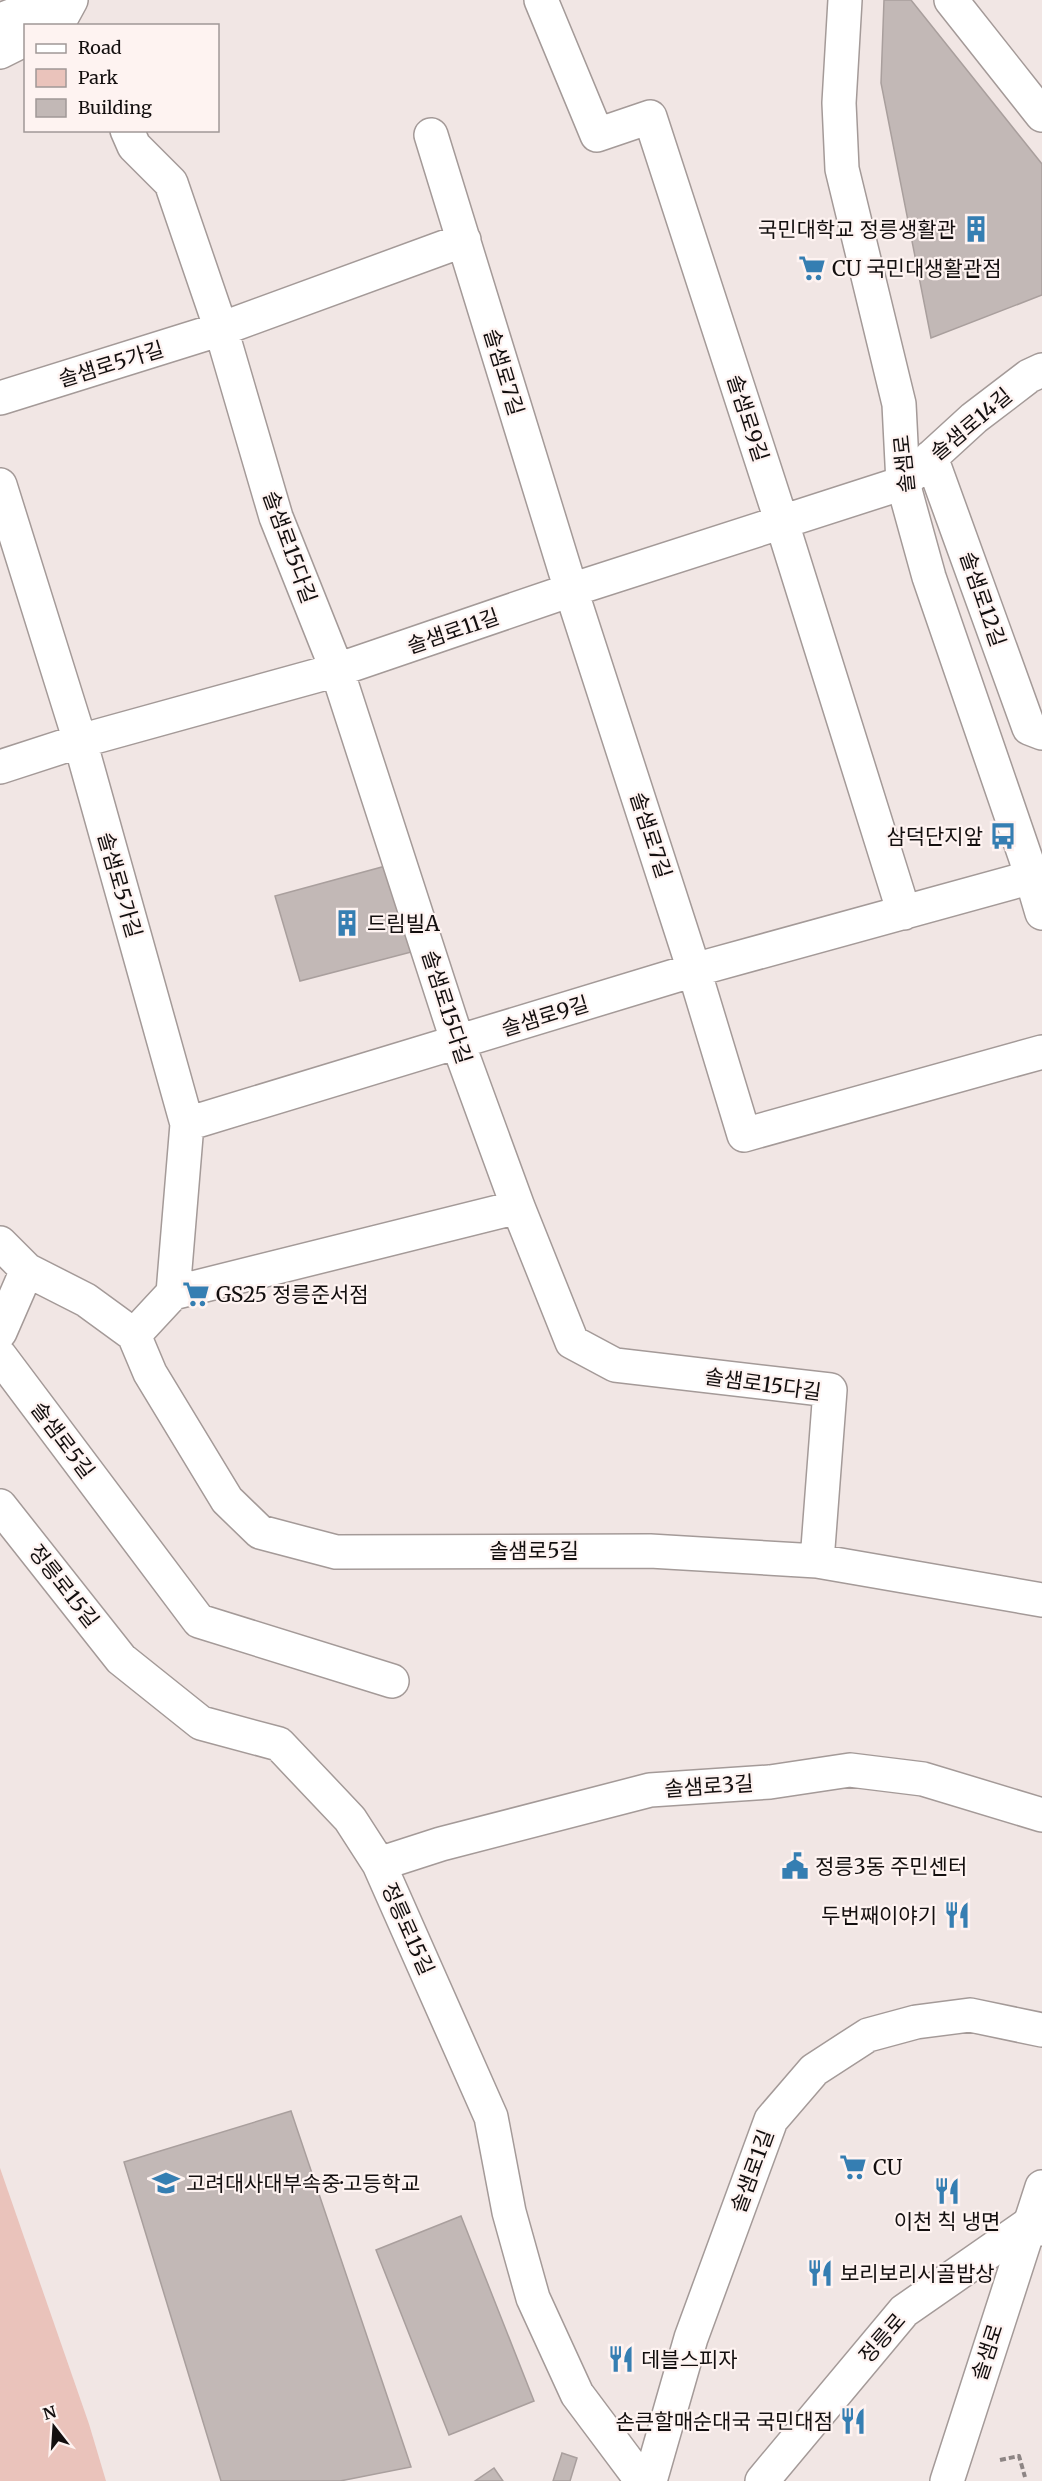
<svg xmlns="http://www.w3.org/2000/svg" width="1042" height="2481" font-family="Merriweather,'Noto Sans KR',serif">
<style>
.green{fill:#eac3bb}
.building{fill:#c2b8b6;stroke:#a99f9d;stroke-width:1.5}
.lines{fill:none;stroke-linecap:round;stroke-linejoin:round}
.street-casing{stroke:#a49a98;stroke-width:36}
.secondary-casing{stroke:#a49a98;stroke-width:36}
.path{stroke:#8d8584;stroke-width:4;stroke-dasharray:6 3;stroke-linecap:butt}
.street{stroke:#fff;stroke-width:33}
.secondary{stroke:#fff;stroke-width:33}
.labels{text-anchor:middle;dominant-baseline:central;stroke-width:4.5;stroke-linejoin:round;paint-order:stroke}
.poi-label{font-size:21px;fill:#130f0f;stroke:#fef3f1;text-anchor:start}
.street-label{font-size:21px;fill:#130f0f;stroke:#fef3f1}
</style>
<rect width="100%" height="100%" fill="#f1e6e4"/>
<path class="green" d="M 0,2168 L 89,2424 L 106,2481 L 0,2481 Z"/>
<path class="building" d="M 884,0 L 911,0 L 1042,164 L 1042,295 L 931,338 L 881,83 Z
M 393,864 L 419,950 L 300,981 L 275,896 Z
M 291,2111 L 411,2467 L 340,2481 L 221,2481 L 124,2162 Z
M 461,2216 L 534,2401 L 449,2435 L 376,2250 Z
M 562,2453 L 577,2458 L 570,2481 L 553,2481 Z
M 494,2468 L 503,2481 L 475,2481 Z"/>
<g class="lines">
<defs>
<path id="street" d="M 541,0 L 597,135 L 650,117 L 782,523 L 904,913
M 951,0 L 1042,115
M 52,26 L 59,22 L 71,0
M 0,52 L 26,39
M 127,130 L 134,146 L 171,183 L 221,329 L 276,517 L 337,670 L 458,1043 L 518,1207 L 572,1342 L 615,1365 L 830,1390 L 817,1561
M 431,135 L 571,590 L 694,970 L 744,1135 L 1042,1052
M 0,398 L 221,329 L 464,240
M 931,457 L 1029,728 L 1042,733
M 0,485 L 80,741 L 187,1124 L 173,1293
M 0,767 L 80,741 L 337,670 L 571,590 L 903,483 L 974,418 L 1029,376 L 1042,370
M 187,1124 L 694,970 L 1032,877
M 0,1243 L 27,1270 L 86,1300 L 134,1335 L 150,1373 L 227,1500 L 260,1532 L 336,1552 L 650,1551 L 817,1561 L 1042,1600
M 0,1332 L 27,1270
M 134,1335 L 173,1293 L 518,1207
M 0,1356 L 199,1621 L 392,1681
M 0,1506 L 121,1659 L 201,1723 L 279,1744 L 350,1819 L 379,1864 L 491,2117 L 509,2212 L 533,2298 L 577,2394 L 642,2481
M 379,1864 L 441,1844 L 650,1790 L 770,1782 L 850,1770 L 923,1779 L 1042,1815
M 650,2481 L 691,2338 L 771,2120 L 814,2070 L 868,2035 L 916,2022 L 970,2015 L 1042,2030
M 762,2481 L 904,2311 L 1029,2224 L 1042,2229"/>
<path id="secondary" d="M 845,0 L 839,103 L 842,169 L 899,404 L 903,483 L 929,577 L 1026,859 L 1042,913
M 0,20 L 54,0
M 947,2481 L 1042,2187"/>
</defs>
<use href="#street" class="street-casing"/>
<use href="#secondary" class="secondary-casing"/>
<path class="path" d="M 1000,2460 L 1019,2456 L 1025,2477"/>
<use href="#street" class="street"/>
<use href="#secondary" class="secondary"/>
</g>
<defs>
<symbol id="building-bare" viewBox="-9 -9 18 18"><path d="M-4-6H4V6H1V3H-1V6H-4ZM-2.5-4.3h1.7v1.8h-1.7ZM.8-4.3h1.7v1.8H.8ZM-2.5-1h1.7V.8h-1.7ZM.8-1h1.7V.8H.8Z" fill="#357eb2" stroke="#fef3f1" stroke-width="2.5" paint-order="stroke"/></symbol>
<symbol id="supermarket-bare" viewBox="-9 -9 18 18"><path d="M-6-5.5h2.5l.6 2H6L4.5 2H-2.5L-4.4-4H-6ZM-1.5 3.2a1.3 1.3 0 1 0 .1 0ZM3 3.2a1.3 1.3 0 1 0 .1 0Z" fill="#357eb2" stroke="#fef3f1" stroke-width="2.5" paint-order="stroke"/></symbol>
<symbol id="bus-bare" viewBox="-9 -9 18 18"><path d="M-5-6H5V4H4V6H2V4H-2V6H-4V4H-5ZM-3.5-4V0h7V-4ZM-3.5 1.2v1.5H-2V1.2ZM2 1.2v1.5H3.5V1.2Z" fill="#357eb2" stroke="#fef3f1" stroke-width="2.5" paint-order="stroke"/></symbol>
<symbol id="civic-bare" viewBox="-9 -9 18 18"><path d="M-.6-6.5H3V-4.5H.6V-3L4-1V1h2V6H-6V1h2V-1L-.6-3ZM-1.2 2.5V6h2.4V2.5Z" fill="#357eb2" stroke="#fef3f1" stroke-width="2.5" paint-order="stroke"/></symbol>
<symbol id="restaurant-bare" viewBox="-9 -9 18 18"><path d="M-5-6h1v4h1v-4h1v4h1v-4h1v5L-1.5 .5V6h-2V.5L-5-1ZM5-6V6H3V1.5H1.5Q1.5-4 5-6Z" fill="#357eb2" stroke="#fef3f1" stroke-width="2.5" paint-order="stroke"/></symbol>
<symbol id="school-bare" viewBox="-9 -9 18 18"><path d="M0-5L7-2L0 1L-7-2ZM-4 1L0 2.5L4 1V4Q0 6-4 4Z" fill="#357eb2" stroke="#fef3f1" stroke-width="2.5" paint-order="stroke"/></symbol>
</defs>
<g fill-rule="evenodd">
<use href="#building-bare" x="957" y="210" width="38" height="38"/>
<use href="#supermarket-bare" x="793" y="249" width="38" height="38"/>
<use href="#bus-bare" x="984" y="817" width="38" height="38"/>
<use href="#building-bare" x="328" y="904" width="38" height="38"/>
<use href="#supermarket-bare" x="177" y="1275" width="38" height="38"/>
<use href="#civic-bare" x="776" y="1847" width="38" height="38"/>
<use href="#restaurant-bare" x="938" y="1896" width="38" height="38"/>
<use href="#supermarket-bare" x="834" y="2148" width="38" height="38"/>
<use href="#school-bare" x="147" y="2164" width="38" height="38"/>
<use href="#restaurant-bare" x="928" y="2172" width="38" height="38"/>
<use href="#restaurant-bare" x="801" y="2254" width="38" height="38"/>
<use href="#restaurant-bare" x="602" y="2340" width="38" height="38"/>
<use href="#restaurant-bare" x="834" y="2402" width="38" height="38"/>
</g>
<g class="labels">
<g class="poi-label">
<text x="956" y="229" text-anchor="end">국민대학교 정릉생활관</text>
<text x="832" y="268">CU 국민대생활관점</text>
<text x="983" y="836" text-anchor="end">삼덕단지앞</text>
<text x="367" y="923">드림빌A</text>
<text x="216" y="1294">GS25 정릉준서점</text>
<text x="815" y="1866">정릉3동 주민센터</text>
<text x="937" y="1915" text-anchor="end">두번째이야기</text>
<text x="873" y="2167">CU</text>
<text x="186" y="2183">고려대사대부속중·고등학교</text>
<text x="947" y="2221" text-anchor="middle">이천 칙 냉면</text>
<text x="840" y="2273">보리보리시골밥상</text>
<text x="641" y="2359">데블스피자</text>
<text x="833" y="2421" text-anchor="end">손큰할매순대국 국민대점</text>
</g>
<g class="street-label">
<text transform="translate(111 364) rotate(-17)">솔샘로5가길</text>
<text transform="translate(504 372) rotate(73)">솔샘로7길</text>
<text transform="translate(748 418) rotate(72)">솔샘로9길</text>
<text transform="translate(971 424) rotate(-40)">솔샘로14길</text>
<text transform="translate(904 464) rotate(-96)">솔샘로</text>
<text transform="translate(290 547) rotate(70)">솔샘로15다길</text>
<text transform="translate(983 599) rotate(71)">솔샘로12길</text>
<text transform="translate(453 631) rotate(-19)">솔샘로11길</text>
<text transform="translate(651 835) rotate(72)">솔샘로7길</text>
<text transform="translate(120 885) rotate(74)">솔샘로5가길</text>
<text transform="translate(447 1007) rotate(72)">솔샘로15다길</text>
<text transform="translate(545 1016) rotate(-17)">솔샘로9길</text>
<text transform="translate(763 1384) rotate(8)">솔샘로15다길</text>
<text transform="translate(63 1440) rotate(53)">솔샘로5길</text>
<text x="534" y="1550">솔샘로5길</text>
<text transform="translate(64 1586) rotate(52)">정릉로15길</text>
<text transform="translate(709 1786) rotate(-4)">솔샘로3길</text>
<text transform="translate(408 1929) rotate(66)">정릉로15길</text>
<text transform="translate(752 2171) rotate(-70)">솔샘로1길</text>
<text transform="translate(882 2338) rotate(-49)">정릉로</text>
<text transform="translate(987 2352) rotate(-72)">솔샘로</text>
</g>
</g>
<rect x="24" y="24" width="195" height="108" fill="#fef3f1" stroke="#a09897" stroke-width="1.5"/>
<rect x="36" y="44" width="30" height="9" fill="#ffffff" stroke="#a09897" stroke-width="1.5"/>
<text x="78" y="54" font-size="18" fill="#130f0f">Road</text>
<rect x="36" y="69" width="30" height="18" fill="#eac3bb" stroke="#a09897" stroke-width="1.5"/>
<text x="78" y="84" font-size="18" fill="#130f0f">Park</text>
<rect x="36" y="99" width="30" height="18" fill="#c2b8b6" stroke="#a09897" stroke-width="1.5"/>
<text x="78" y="114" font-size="18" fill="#130f0f">Building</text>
<g transform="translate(54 2427) rotate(343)" stroke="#fef3f1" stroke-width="4.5" paint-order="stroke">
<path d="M0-4.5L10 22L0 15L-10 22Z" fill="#130f0f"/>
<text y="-9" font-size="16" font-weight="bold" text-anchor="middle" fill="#130f0f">N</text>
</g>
</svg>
